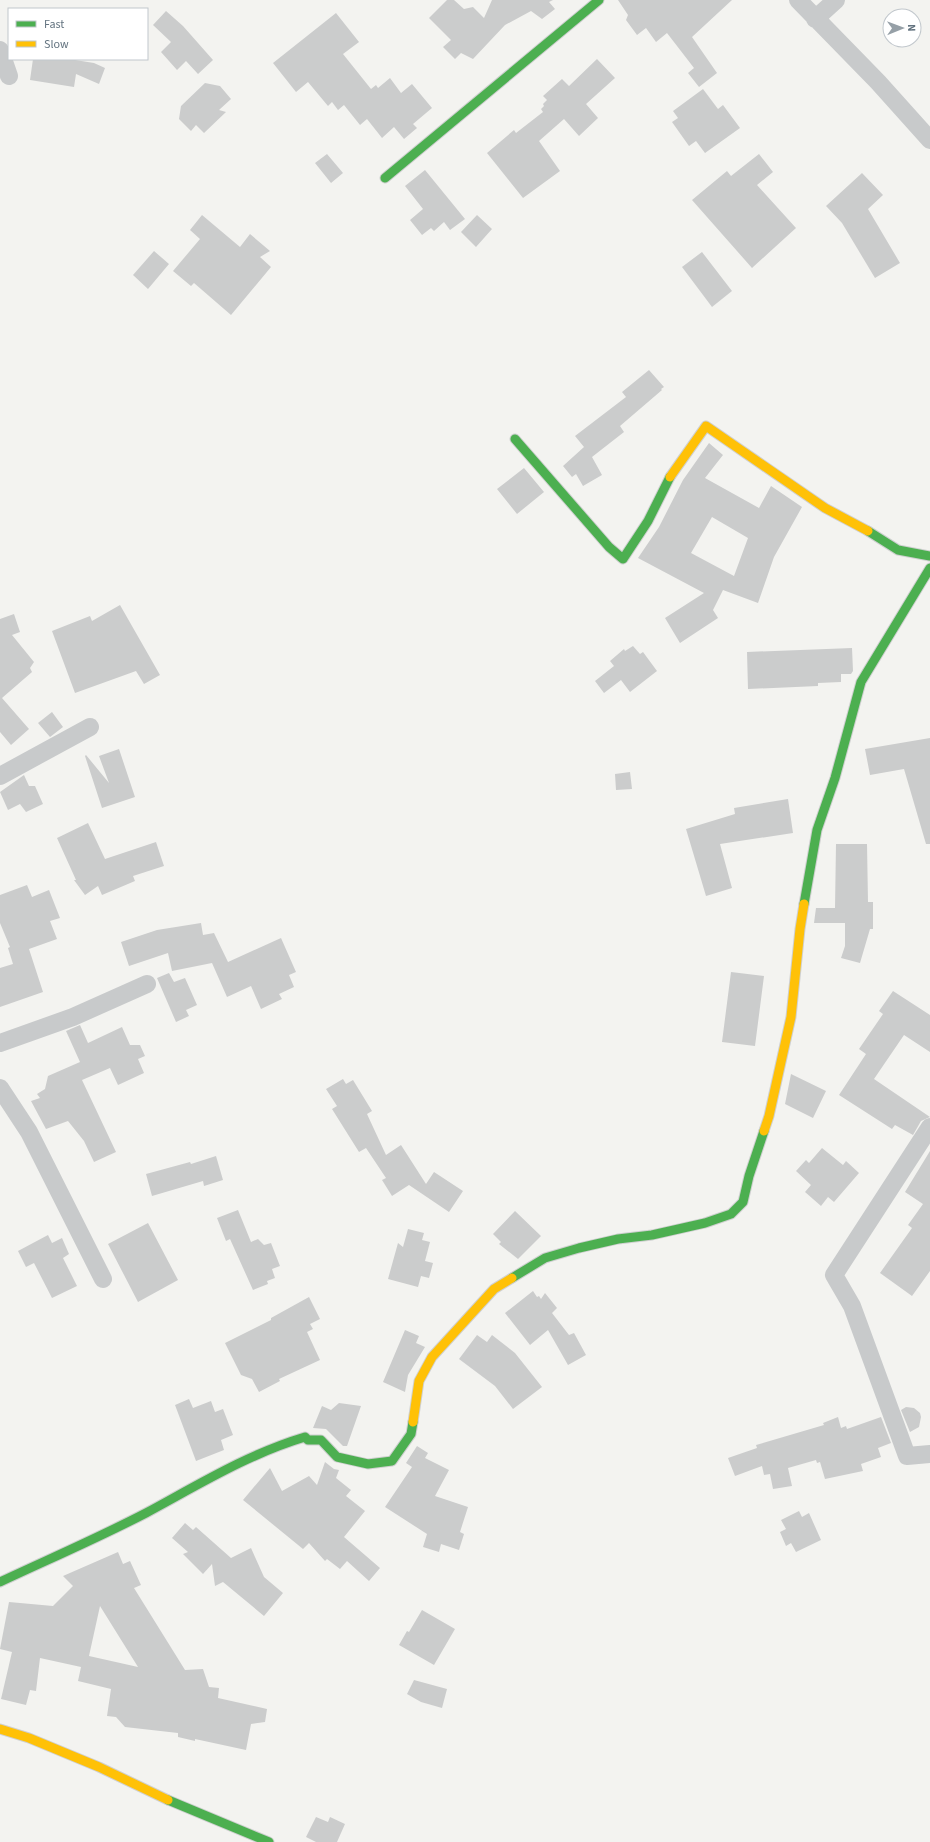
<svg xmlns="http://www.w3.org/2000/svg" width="930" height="1842" font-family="'Source Sans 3',sans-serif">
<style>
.building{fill:#cbcccc;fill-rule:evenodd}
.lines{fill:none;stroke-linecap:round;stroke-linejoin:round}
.fast-casing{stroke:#cfd0d0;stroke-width:11}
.slow-casing{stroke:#cfd0d0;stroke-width:11}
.street{stroke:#c8cacb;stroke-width:18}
.fast{stroke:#4caf50;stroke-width:9}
.slow{stroke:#ffc107;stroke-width:9}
</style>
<rect width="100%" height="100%" fill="#f3f3f0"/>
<path class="building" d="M 447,0 L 454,0 L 464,9 L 473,7 L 484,18 L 492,0 L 553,0 L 549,2 L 555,9 L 542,19 L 531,11 L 505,25 L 473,59 L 461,53 L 455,59 L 443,47 L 451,40 L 429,18 Z
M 618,0 L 732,0 L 692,37 L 717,73 L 699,87 L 688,73 L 694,68 L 667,33 L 656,42 L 646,28 L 637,35 L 626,20 L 628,15 Z
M 166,11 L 183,26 L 213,60 L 198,74 L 186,61 L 177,70 L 161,52 L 171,42 L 153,25 Z
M 336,13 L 359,42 L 343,54 L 371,89 L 376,85 L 378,88 L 390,78 L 401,93 L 412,84 L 432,108 L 413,124 L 417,128 L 404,139 L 394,127 L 382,138 L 367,119 L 360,125 L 344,105 L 338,110 L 332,102 L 328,106 L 308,82 L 296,92 L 273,63 Z
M 33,59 L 69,59 L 94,63 L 105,68 L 99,84 L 76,74 L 74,87 L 30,80 Z
M 597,59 L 615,78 L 586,104 L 598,118 L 579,136 L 564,119 L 539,141 L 560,171 L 523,198 L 487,153 L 514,130 L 516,133 L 543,112 L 541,109 L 544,106 L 543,104 L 547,100 L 543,96 L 562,79 L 569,86 Z
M 205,83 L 220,86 L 231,99 L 219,110 L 226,112 L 204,133 L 196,125 L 191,131 L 179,119 L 181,106 Z
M 703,89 L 718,109 L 723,105 L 740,128 L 705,153 L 696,141 L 689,146 L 672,122 L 678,118 L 673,111 Z
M 327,154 L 343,173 L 331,183 L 315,163 Z
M 759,154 L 773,172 L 757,185 L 796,228 L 752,268 L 692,200 L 727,171 L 731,176 Z
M 425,170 L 465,219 L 450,230 L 444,222 L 434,231 L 431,228 L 422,235 L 410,220 L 423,209 L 405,186 Z
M 862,173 L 883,195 L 868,209 L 900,263 L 875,278 L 842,223 L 826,206 Z
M 202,215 L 240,247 L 250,234 L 270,251 L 260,257 L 271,267 L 231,315 L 194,283 L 191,286 L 173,271 L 200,239 L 190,230 Z
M 477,215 L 492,229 L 476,247 L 461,232 Z
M 154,251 L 169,264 L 148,289 L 133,275 Z
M 702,252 L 732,291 L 712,307 L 682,267 Z
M 649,370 L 664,387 L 661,389 L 662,390 L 620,426 L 624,432 L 592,457 L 602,475 L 583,486 L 576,474 L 572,477 L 563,466 L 584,447 L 575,436 L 626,397 L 622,392 Z
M 709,443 L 723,455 L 705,478 L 759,508 L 771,486 L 802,507 L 774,557 L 758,603 L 723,590 L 713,610 L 718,618 L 680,643 L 665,618 L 704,593 L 638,558 L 659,527 L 683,480 ZM 712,517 L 748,538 L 734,576 L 691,553 Z
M 524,468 L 544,492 L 517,514 L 497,489 Z
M 120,605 L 160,675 L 144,684 L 136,671 L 75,693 L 52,631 L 90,616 L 92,621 Z
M 14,614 L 20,632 L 12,635 L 34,662 L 30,668 L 32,672 L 2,698 L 29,729 L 11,745 L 0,732 L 0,619 Z
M 633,646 L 640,654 L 643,652 L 657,671 L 630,692 L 621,680 L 604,693 L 595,681 L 614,666 L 610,661 L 624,649 L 625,651 Z
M 852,648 L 853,671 L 851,674 L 841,674 L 841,682 L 818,683 L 818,686 L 748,689 L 747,652 Z
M 52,712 L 63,727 L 50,737 L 38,723 Z
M 930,738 L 930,844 L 926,844 L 904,769 L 870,775 L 865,749 Z
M 119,749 L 135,797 L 102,808 L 85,756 L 86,755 L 109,783 L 99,756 Z
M 630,772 L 632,789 L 616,790 L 615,774 Z
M 24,775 L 29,786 L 35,786 L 43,804 L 26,812 L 20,804 L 8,810 L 0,792 Z
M 788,799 L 793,833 L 720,844 L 732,888 L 706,896 L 686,829 L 735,814 L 734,808 Z
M 88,823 L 105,859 L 156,842 L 164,866 L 133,876 L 135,881 L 102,895 L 98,886 L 85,895 L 74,880 L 76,880 L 57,838 Z
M 836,844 L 867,844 L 868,902 L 873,902 L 873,929 L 870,929 L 860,963 L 841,958 L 845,946 L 845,923 L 814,923 L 816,908 L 835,908 Z
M 27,885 L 32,897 L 49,890 L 60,918 L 50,921 L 57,939 L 29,949 L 43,992 L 0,1007 L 0,968 L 13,964 L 8,948 L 10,947 L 0,923 L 0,895 Z
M 201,923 L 203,935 L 214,933 L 228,962 L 281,938 L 296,972 L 289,975 L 294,987 L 279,994 L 282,999 L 261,1009 L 251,986 L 227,997 L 212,963 L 172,971 L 168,953 L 129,966 L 121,942 L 157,930 Z
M 731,972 L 764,976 L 755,1046 L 722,1042 Z
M 169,973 L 174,982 L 185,978 L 197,1005 L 186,1010 L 189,1016 L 176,1022 L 157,978 Z
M 893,991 L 930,1015 L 930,1052 L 904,1035 L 874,1079 L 930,1117 L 921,1121 L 913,1135 L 895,1125 L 892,1129 L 839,1095 L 866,1054 L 859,1049 L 883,1014 L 879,1011 Z
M 80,1025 L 88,1043 L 122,1027 L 130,1045 L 140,1045 L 145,1056 L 138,1059 L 144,1073 L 118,1085 L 110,1068 L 82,1080 L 116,1152 L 94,1162 L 84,1141 L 68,1121 L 46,1129 L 31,1101 L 40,1098 L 37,1094 L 45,1089 L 48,1076 L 80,1062 L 66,1031 Z
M 791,1074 L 826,1091 L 813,1118 L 785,1104 Z
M 343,1079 L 346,1084 L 353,1080 L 372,1111 L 367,1114 L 386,1155 L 401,1145 L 426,1184 L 434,1172 L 463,1191 L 449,1212 L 409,1185 L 392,1196 L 382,1180 L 386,1178 L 366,1148 L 359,1152 L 332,1109 L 337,1106 L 326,1089 Z
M 822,1148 L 843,1165 L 846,1161 L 859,1173 L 834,1202 L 828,1197 L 821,1206 L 805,1192 L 811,1185 L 796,1171 L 806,1160 L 809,1163 Z
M 930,1151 L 930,1271 L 912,1296 L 880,1273 L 912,1228 L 908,1225 L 923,1204 L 905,1192 Z
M 216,1156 L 223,1180 L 204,1186 L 203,1181 L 152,1196 L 146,1174 L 190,1162 L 191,1164 Z
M 238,1210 L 251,1242 L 258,1239 L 264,1245 L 271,1243 L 280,1266 L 272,1269 L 275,1278 L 267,1281 L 268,1284 L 253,1290 L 230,1239 L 226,1241 L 217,1218 Z
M 515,1211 L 541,1236 L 518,1259 L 499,1244 L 501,1242 L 493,1234 Z
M 148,1223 L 178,1280 L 138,1302 L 108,1244 Z
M 408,1229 L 424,1233 L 422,1240 L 430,1242 L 425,1261 L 433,1263 L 429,1278 L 421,1276 L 418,1287 L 388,1279 L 398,1243 L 403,1247 Z
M 48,1235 L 52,1243 L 62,1238 L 69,1254 L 63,1258 L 77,1286 L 52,1298 L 34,1263 L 26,1267 L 18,1251 Z
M 533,1291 L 537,1297 L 539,1296 L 541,1299 L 545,1293 L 557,1308 L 552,1313 L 569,1335 L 574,1333 L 586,1355 L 568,1365 L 548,1330 L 530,1345 L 505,1313 Z
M 309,1297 L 320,1319 L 310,1324 L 313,1329 L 307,1332 L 320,1360 L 279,1379 L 280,1381 L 259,1392 L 252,1379 L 241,1375 L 225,1343 L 271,1320 L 271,1318 Z
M 405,1330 L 419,1336 L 416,1343 L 425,1347 L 408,1375 L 405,1392 L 383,1382 Z
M 477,1335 L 487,1342 L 492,1335 L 515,1353 L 542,1387 L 513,1409 L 495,1386 L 459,1359 Z
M 189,1399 L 193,1408 L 211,1401 L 215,1412 L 223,1409 L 233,1435 L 221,1440 L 224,1450 L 196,1461 L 175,1405 Z
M 339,1403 L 361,1406 L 347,1446 L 343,1446 L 326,1429 L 313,1428 L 322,1406 L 331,1410 Z
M 906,1407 L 914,1408 L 920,1413 L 921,1417 L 919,1427 L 910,1432 L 901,1410 Z
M 838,1417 L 841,1428 L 846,1426 L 847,1429 L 881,1417 L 891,1443 L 878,1448 L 881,1457 L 861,1464 L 863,1471 L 825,1479 L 820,1462 L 817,1463 L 816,1460 L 788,1468 L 792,1486 L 773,1489 L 770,1474 L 764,1475 L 762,1466 L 735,1476 L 728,1458 L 757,1448 L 756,1445 L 824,1425 L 823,1423 Z
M 417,1446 L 428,1453 L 425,1458 L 449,1470 L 435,1496 L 468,1507 L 460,1532 L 464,1534 L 459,1550 L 441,1544 L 439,1552 L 423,1547 L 427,1534 L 385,1507 L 412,1467 L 406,1463 Z
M 325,1462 L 334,1469 L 339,1470 L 336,1478 L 351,1490 L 346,1496 L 365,1511 L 344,1537 L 380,1568 L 369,1581 L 347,1561 L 340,1569 L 327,1559 L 325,1561 L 309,1543 L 303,1549 L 243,1500 L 270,1468 L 282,1491 L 309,1476 L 317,1485 Z
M 799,1511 L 802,1517 L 809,1513 L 821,1540 L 796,1552 L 791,1543 L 786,1546 L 780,1532 L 786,1529 L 781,1520 Z
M 185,1523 L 193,1530 L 196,1527 L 231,1558 L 251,1548 L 264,1577 L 283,1593 L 264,1616 L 223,1582 L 215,1586 L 212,1564 L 203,1574 L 183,1554 L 188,1552 L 172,1538 Z
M 118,1552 L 123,1564 L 130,1561 L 141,1585 L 134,1588 L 185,1670 L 203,1669 L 209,1687 L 219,1688 L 218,1698 L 267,1709 L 265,1722 L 251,1724 L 246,1750 L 195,1739 L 195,1741 L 178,1737 L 178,1733 L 125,1727 L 116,1717 L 107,1716 L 111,1689 L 78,1681 L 81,1667 L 40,1658 L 36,1691 L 30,1690 L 26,1705 L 1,1699 L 12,1652 L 0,1649 L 9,1602 L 53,1606 L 73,1586 L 63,1576 ZM 100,1606 L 138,1667 L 89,1656 Z
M 422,1610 L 455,1629 L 434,1665 L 399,1645 L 407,1631 L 409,1632 Z
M 414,1680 L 447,1689 L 442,1708 L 421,1702 L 407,1694 Z
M 316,1817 L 328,1822 L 330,1817 L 345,1824 L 337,1842 L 316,1842 L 306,1837 Z"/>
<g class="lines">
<defs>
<path id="fast" d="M 385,178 L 599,0
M 515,439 L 609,547 L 623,559 L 648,521 L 670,477
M 868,531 L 898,550 L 930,556
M 804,904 L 817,830 L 835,778 L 861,682 L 930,568
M 512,1278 L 545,1258 L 579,1248 L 618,1239 L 652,1235 L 705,1223 L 731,1214 L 743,1202 L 749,1176 L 764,1131
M 0,1582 C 49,1559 98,1538 146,1513 C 198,1485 248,1454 305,1437 L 308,1440 L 321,1440 L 337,1457 L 368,1464 L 392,1461 L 411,1434 L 413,1422
M 168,1800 L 269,1842"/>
<path id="slow" d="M 670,477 L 706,426 L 825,508 L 868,531
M 764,1131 L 769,1116 L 791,1017 L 800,929 L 804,904
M 413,1422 L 419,1381 L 432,1357 L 494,1289 L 512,1278
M 0,1729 L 29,1738 L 99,1767 L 168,1800"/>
</defs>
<use href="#fast" class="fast-casing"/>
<use href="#slow" class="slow-casing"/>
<path class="street" d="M 798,0 L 878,82 L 930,140
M 815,19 L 836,0
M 0,50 L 9,76
M 0,776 L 90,727
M 0,1043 L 73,1017 L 147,984
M 0,1088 L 29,1132 L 103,1279
M 930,1127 L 834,1275 L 852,1306 L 907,1456 L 930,1454"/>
<use href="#fast" class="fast"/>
<use href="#slow" class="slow"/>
</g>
<rect x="8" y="8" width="140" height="52" fill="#ffffff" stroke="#c1c7cc"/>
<rect x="16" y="21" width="20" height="6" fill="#4caf50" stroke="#c1c7cc"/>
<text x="44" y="28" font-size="12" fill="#647480">Fast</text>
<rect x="16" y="41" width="20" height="6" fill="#ffc107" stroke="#c1c7cc"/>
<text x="44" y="48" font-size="12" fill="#647480">Slow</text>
<g transform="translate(902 28) rotate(89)"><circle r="19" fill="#ffffff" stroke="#c1c7cc"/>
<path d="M0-3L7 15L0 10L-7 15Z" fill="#96a0a7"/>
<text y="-6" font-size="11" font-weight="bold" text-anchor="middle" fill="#647480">N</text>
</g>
</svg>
